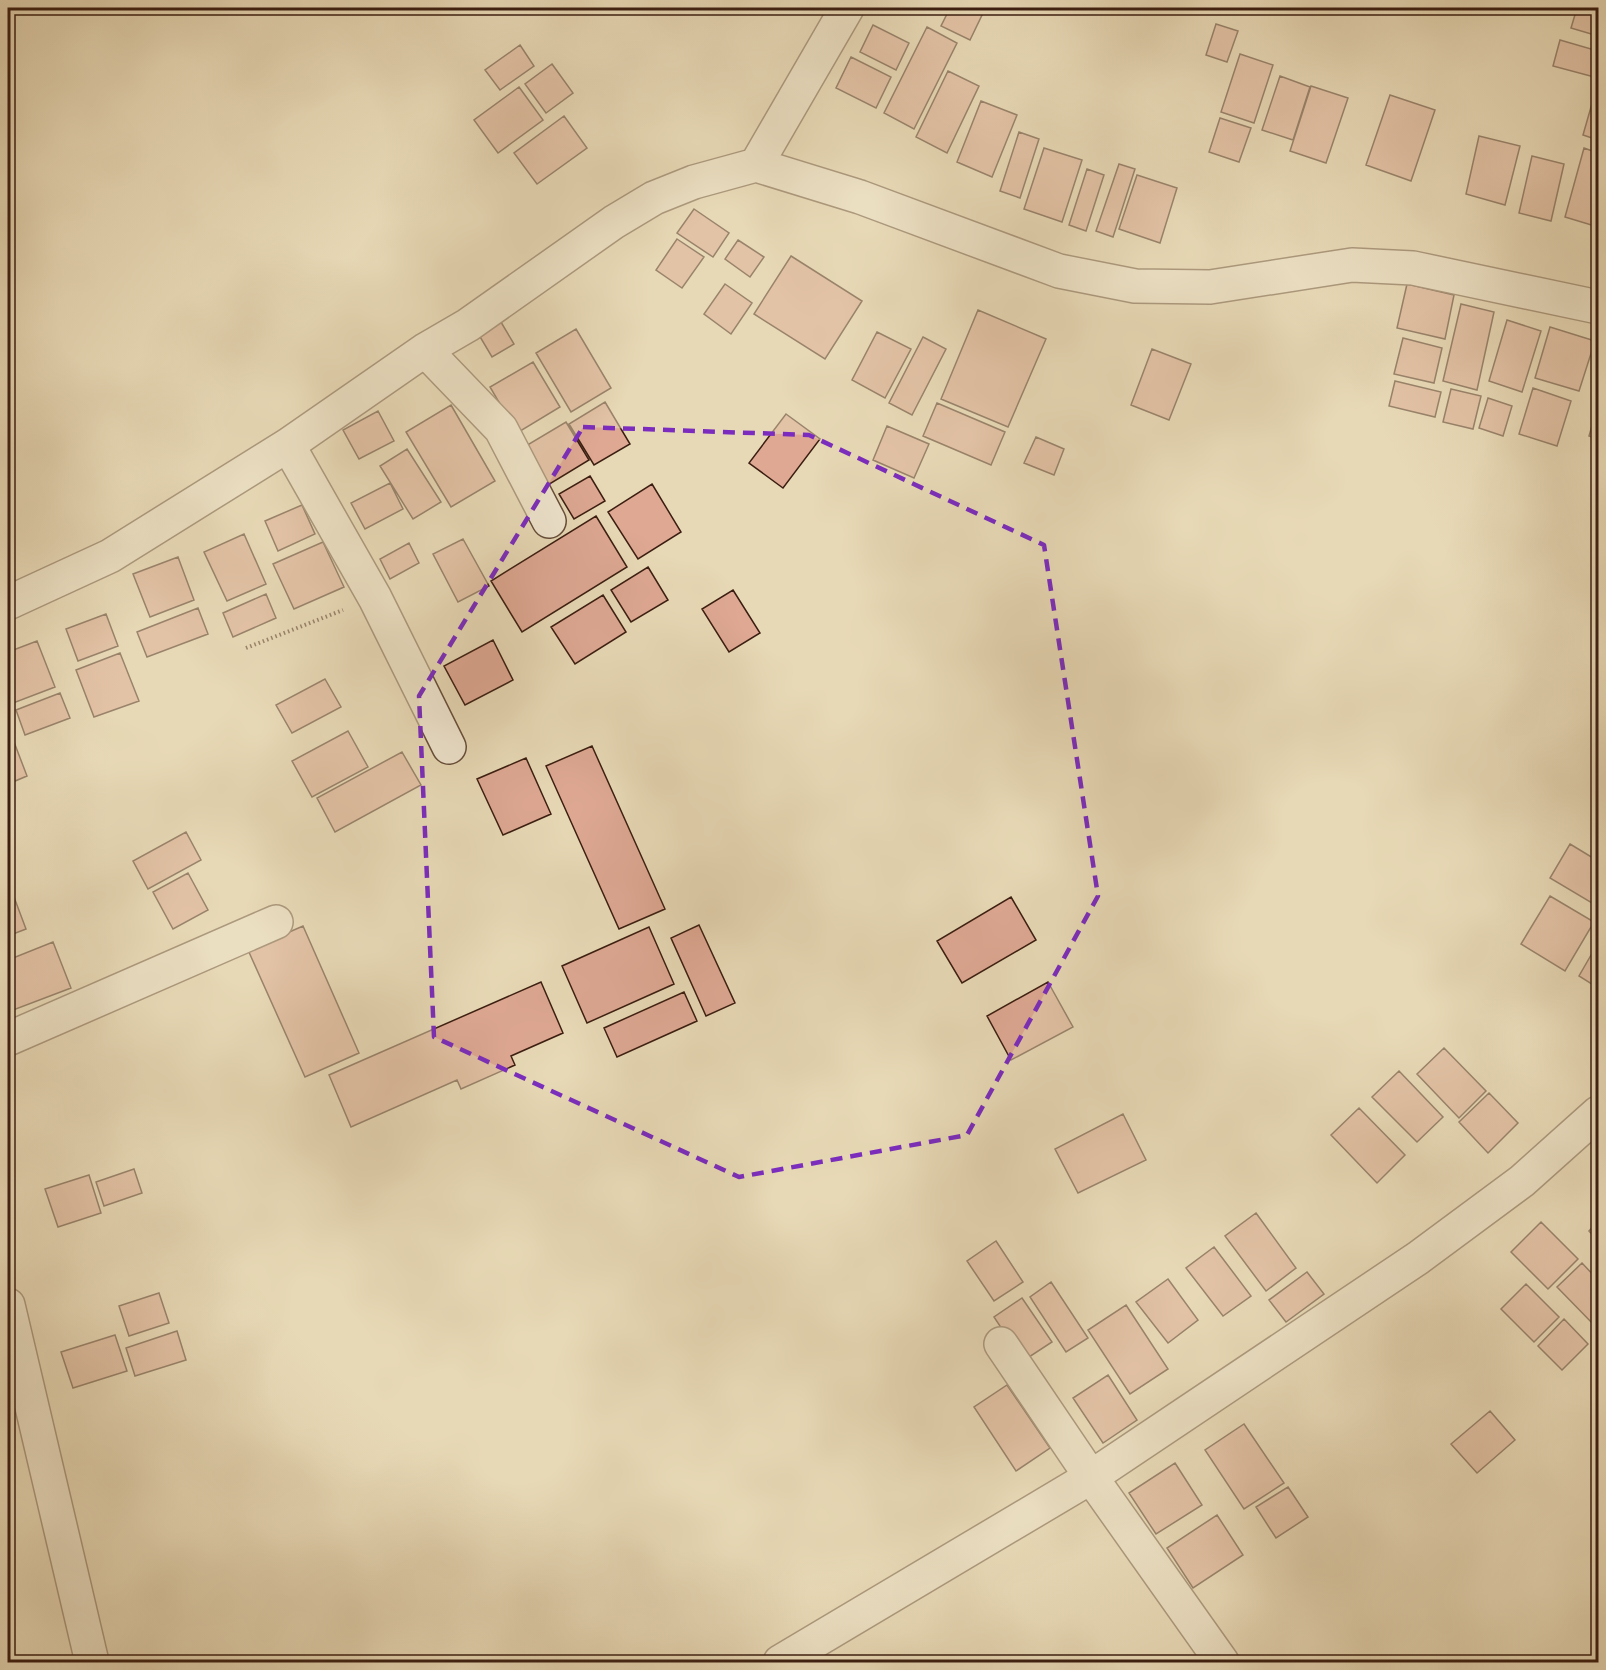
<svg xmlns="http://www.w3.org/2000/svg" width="1606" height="1670" font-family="'Libre Caslon Text',serif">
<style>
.building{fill:#dea893;stroke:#3b1e11;stroke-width:1.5}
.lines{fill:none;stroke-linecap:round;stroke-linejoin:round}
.minor-casing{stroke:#664d3a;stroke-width:36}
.path{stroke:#3b1e11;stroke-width:4;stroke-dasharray:1.5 3;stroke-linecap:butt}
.minor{stroke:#f0e6d0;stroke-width:33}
.marked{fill:none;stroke:#7b2cbf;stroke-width:4.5;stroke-dasharray:12 8;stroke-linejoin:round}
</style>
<rect width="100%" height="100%" fill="#e8d9b6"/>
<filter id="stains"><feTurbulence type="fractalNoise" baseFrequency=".00333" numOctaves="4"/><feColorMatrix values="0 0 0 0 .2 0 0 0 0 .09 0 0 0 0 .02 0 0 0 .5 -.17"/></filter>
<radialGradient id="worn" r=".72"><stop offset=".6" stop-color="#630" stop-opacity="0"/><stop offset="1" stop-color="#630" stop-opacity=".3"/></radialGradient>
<path class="building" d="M 950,8 L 972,8 L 983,13 L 970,40 L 941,26 Z
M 1577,8 L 1598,8 L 1598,36 L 1571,28 Z
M 1216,24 L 1238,31 L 1227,62 L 1206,55 Z
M 873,25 L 909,43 L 896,70 L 860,52 Z
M 927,27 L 957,43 L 914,129 L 884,113 Z
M 1560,40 L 1598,51 L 1598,78 L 1553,66 Z
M 520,45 L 534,66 L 500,90 L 485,70 Z
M 1240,54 L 1273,65 L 1254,123 L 1221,112 Z
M 851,57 L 891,77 L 876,108 L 836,88 Z
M 552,64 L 573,93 L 546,113 L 525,84 Z
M 948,71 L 979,86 L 947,153 L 916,137 Z
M 1280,76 L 1310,87 L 1293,140 L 1262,130 Z
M 1311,86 L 1348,98 L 1326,163 L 1290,151 Z
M 519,87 L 543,120 L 498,153 L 474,120 Z
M 1595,93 L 1598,94 L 1598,140 L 1583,135 Z
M 1390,95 L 1435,110 L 1411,181 L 1366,165 Z
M 981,101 L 1017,115 L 992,177 L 957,162 Z
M 564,116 L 587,148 L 537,184 L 514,153 Z
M 1220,118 L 1251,128 L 1239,162 L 1209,152 Z
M 1019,132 L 1039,139 L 1020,198 L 1000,191 Z
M 1479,136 L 1520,146 L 1505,205 L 1466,194 Z
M 1044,148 L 1082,160 L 1062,222 L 1024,209 Z
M 1584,148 L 1598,153 L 1598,227 L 1565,217 Z
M 1532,156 L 1564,164 L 1551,221 L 1519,213 Z
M 1119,164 L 1135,169 L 1113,237 L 1096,231 Z
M 1087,169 L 1104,175 L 1086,231 L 1069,225 Z
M 1137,175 L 1177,188 L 1160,243 L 1119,229 Z
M 694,209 L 729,233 L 713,257 L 677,233 Z
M 677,239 L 704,257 L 682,288 L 656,270 Z
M 738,240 L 764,257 L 750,277 L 725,259 Z
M 791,256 L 862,301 L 825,359 L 754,314 Z
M 725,284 L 752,303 L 731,334 L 704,314 Z
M 1407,284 L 1454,295 L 1445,339 L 1397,328 Z
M 1461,304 L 1494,312 L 1477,390 L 1443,381 Z
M 978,310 L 1046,339 L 1008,427 L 941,399 Z
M 495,312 L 514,344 L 492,357 L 473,325 Z
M 1507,320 L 1541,331 L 1522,392 L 1489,381 Z
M 1550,327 L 1595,341 L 1579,391 L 1535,378 Z
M 576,329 L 611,388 L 571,412 L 536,353 Z
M 877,332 L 911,349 L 885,398 L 852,380 Z
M 923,337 L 946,349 L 912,415 L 889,403 Z
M 1403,338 L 1442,348 L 1434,383 L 1394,374 Z
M 1152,349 L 1191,364 L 1169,420 L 1131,405 Z
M 533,362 L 560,407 L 517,433 L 490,387 Z
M 1395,381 L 1441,392 L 1435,417 L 1389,406 Z
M 1533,388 L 1571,401 L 1557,446 L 1519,434 Z
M 1451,389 L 1481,396 L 1473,429 L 1443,422 Z
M 1488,398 L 1512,406 L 1503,436 L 1479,428 Z
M 605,402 L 630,444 L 594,465 L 569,424 Z
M 937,403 L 1005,432 L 991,465 L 923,436 Z
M 451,405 L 495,481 L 451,507 L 406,432 Z
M 1598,405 L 1598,439 L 1589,436 Z
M 378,411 L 394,441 L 359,459 L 343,430 Z
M 786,414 L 820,439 L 783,488 L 749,463 Z
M 566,422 L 589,460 L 543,488 L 519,450 Z
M 887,426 L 929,444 L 914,478 L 873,460 Z
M 1036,437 L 1064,449 L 1054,475 L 1024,463 Z
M 407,449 L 441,502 L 413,519 L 380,466 Z
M 590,476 L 605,501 L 574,519 L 559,494 Z
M 390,483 L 403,509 L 365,529 L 351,503 Z
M 652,484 L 681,532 L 638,559 L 608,512 Z
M 302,505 L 315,534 L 278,551 L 265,521 Z
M 596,516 L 627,567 L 522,632 L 491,581 Z
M 244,534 L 266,584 L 227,601 L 204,552 Z
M 463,539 L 489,586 L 458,602 L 433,554 Z
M 323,542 L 344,587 L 294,609 L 273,564 Z
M 409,543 L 419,563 L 390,579 L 380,559 Z
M 178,557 L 194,600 L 150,617 L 133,574 Z
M 648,567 L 668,600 L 631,622 L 611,590 Z
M 733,590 L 760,633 L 729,652 L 702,609 Z
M 266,594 L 276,618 L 233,637 L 223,613 Z
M 603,595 L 626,632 L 575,664 L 551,627 Z
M 198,608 L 208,634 L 147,657 L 137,632 Z
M 106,614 L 118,646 L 78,661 L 66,629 Z
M 493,640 L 513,680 L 465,705 L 444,666 Z
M 37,641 L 55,687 L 8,705 L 8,652 Z
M 120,653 L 139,701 L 94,717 L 76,670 Z
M 325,679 L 341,707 L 292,733 L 276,705 Z
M 60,693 L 70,718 L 25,735 L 16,710 Z
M 8,720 L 13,734 L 8,737 Z
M 348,731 L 368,767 L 312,797 L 292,761 Z
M 14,742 L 27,776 L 8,784 L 8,745 Z
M 592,746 L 665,909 L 619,929 L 546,766 Z
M 402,752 L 421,785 L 335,832 L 317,798 Z
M 526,758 L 551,814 L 503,835 L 477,779 Z
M 8,829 L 13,844 L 8,846 Z
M 186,832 L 201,860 L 148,889 L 133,861 Z
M 1570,844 L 1598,861 L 1598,904 L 1597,906 L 1550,878 Z
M 188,873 L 208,910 L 173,929 L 153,892 Z
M 8,881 L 26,929 L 8,936 Z
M 1550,896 L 1594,922 L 1565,971 L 1521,944 Z
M 1011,897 L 1036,940 L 962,983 L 937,941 Z
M 699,925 L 735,1003 L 706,1016 L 671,938 Z
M 303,926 L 359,1053 L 305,1077 L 248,950 Z
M 649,927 L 674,984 L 587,1023 L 562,966 Z
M 53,942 L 71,988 L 8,1012 L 8,960 Z
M 1598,943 L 1598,988 L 1579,976 Z
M 541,982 L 563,1033 L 511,1056 L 515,1065 L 461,1089 L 457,1080 L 351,1127 L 329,1075 Z
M 1048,982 L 1073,1027 L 1011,1060 L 987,1016 Z
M 684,992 L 697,1021 L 617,1057 L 604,1028 Z
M 1444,1048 L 1486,1091 L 1459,1118 L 1417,1074 Z
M 1399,1071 L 1443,1117 L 1417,1142 L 1372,1097 Z
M 1489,1093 L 1518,1123 L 1488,1153 L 1459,1122 Z
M 1359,1108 L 1405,1155 L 1377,1183 L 1331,1135 Z
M 1123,1114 L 1146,1160 L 1078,1193 L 1055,1149 Z
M 134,1169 L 142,1193 L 104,1206 L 96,1182 Z
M 89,1175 L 101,1213 L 58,1227 L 45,1189 Z
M 1256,1213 L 1296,1268 L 1266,1291 L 1225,1236 Z
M 1598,1221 L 1598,1241 L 1589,1231 Z
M 1541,1222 L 1578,1259 L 1548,1289 L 1511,1252 Z
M 996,1241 L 1023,1282 L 994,1301 L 967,1261 Z
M 1214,1247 L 1251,1296 L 1223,1316 L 1186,1268 Z
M 1582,1263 L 1598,1280 L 1598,1323 L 1595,1326 L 1557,1287 Z
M 1307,1272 L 1324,1294 L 1286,1322 L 1269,1300 Z
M 1168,1279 L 1198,1320 L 1168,1343 L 1136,1302 Z
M 1051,1282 L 1088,1338 L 1066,1352 L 1030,1297 Z
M 1526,1284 L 1559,1317 L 1534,1342 L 1501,1309 Z
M 159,1293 L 169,1323 L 129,1336 L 119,1306 Z
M 1022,1298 L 1052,1342 L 1023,1361 L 994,1317 Z
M 1126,1305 L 1168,1369 L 1130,1394 L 1088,1330 Z
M 1564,1319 L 1588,1344 L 1562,1370 L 1538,1346 Z
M 177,1331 L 186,1360 L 135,1376 L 126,1348 Z
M 115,1335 L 127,1371 L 73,1388 L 61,1352 Z
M 1108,1375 L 1137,1420 L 1103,1443 L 1073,1398 Z
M 1007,1385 L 1050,1448 L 1016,1471 L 974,1407 Z
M 1490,1411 L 1515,1440 L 1477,1473 L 1451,1444 Z
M 1244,1424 L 1284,1483 L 1244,1509 L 1205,1450 Z
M 1175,1463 L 1202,1505 L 1156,1534 L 1129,1493 Z
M 1288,1487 L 1308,1517 L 1276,1538 L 1256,1507 Z
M 1217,1515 L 1243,1555 L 1193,1588 L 1167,1548 Z"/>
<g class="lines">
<defs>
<path id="minor" d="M 756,165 L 847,8
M 425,350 L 501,429 L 549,521
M 288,445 L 375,598 L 449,747
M 8,603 L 110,556 L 288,445 L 425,350 L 468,325 L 614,222 L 654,198 L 694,182 L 756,165 L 860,197 L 1059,271 L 1135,286 L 1210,287 L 1352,265 L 1413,268 L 1598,307
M 8,1039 L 276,922
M 8,1305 L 92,1662
M 1001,1344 L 1091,1477 L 1222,1662
M 780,1662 L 1091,1477 L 1418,1258 L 1522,1181 L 1598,1113"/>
</defs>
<use href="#minor" class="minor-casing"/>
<path class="path" d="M 246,648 L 343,610"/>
<use href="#minor" class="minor"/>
</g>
<path d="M0 0H1606V1670H0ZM 583,427 L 809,435 L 1044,545 L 1098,896 L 967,1135 L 739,1177 L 434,1037 L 419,696 Z" fill="#e8d9b6" fill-opacity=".55" fill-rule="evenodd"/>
<path class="marked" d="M 583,427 L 809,435 L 1044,545 L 1098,896 L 967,1135 L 739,1177 L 434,1037 L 419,696 Z"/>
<rect width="1606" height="1670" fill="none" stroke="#e8d9b6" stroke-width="30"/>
<rect x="9" y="9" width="1588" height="1652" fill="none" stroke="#3b1e11" stroke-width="3"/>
<rect x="15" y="15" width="1576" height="1640" fill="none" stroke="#3b1e11" stroke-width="1.5"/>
<rect width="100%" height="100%" filter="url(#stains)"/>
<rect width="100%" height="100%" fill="url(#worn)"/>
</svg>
